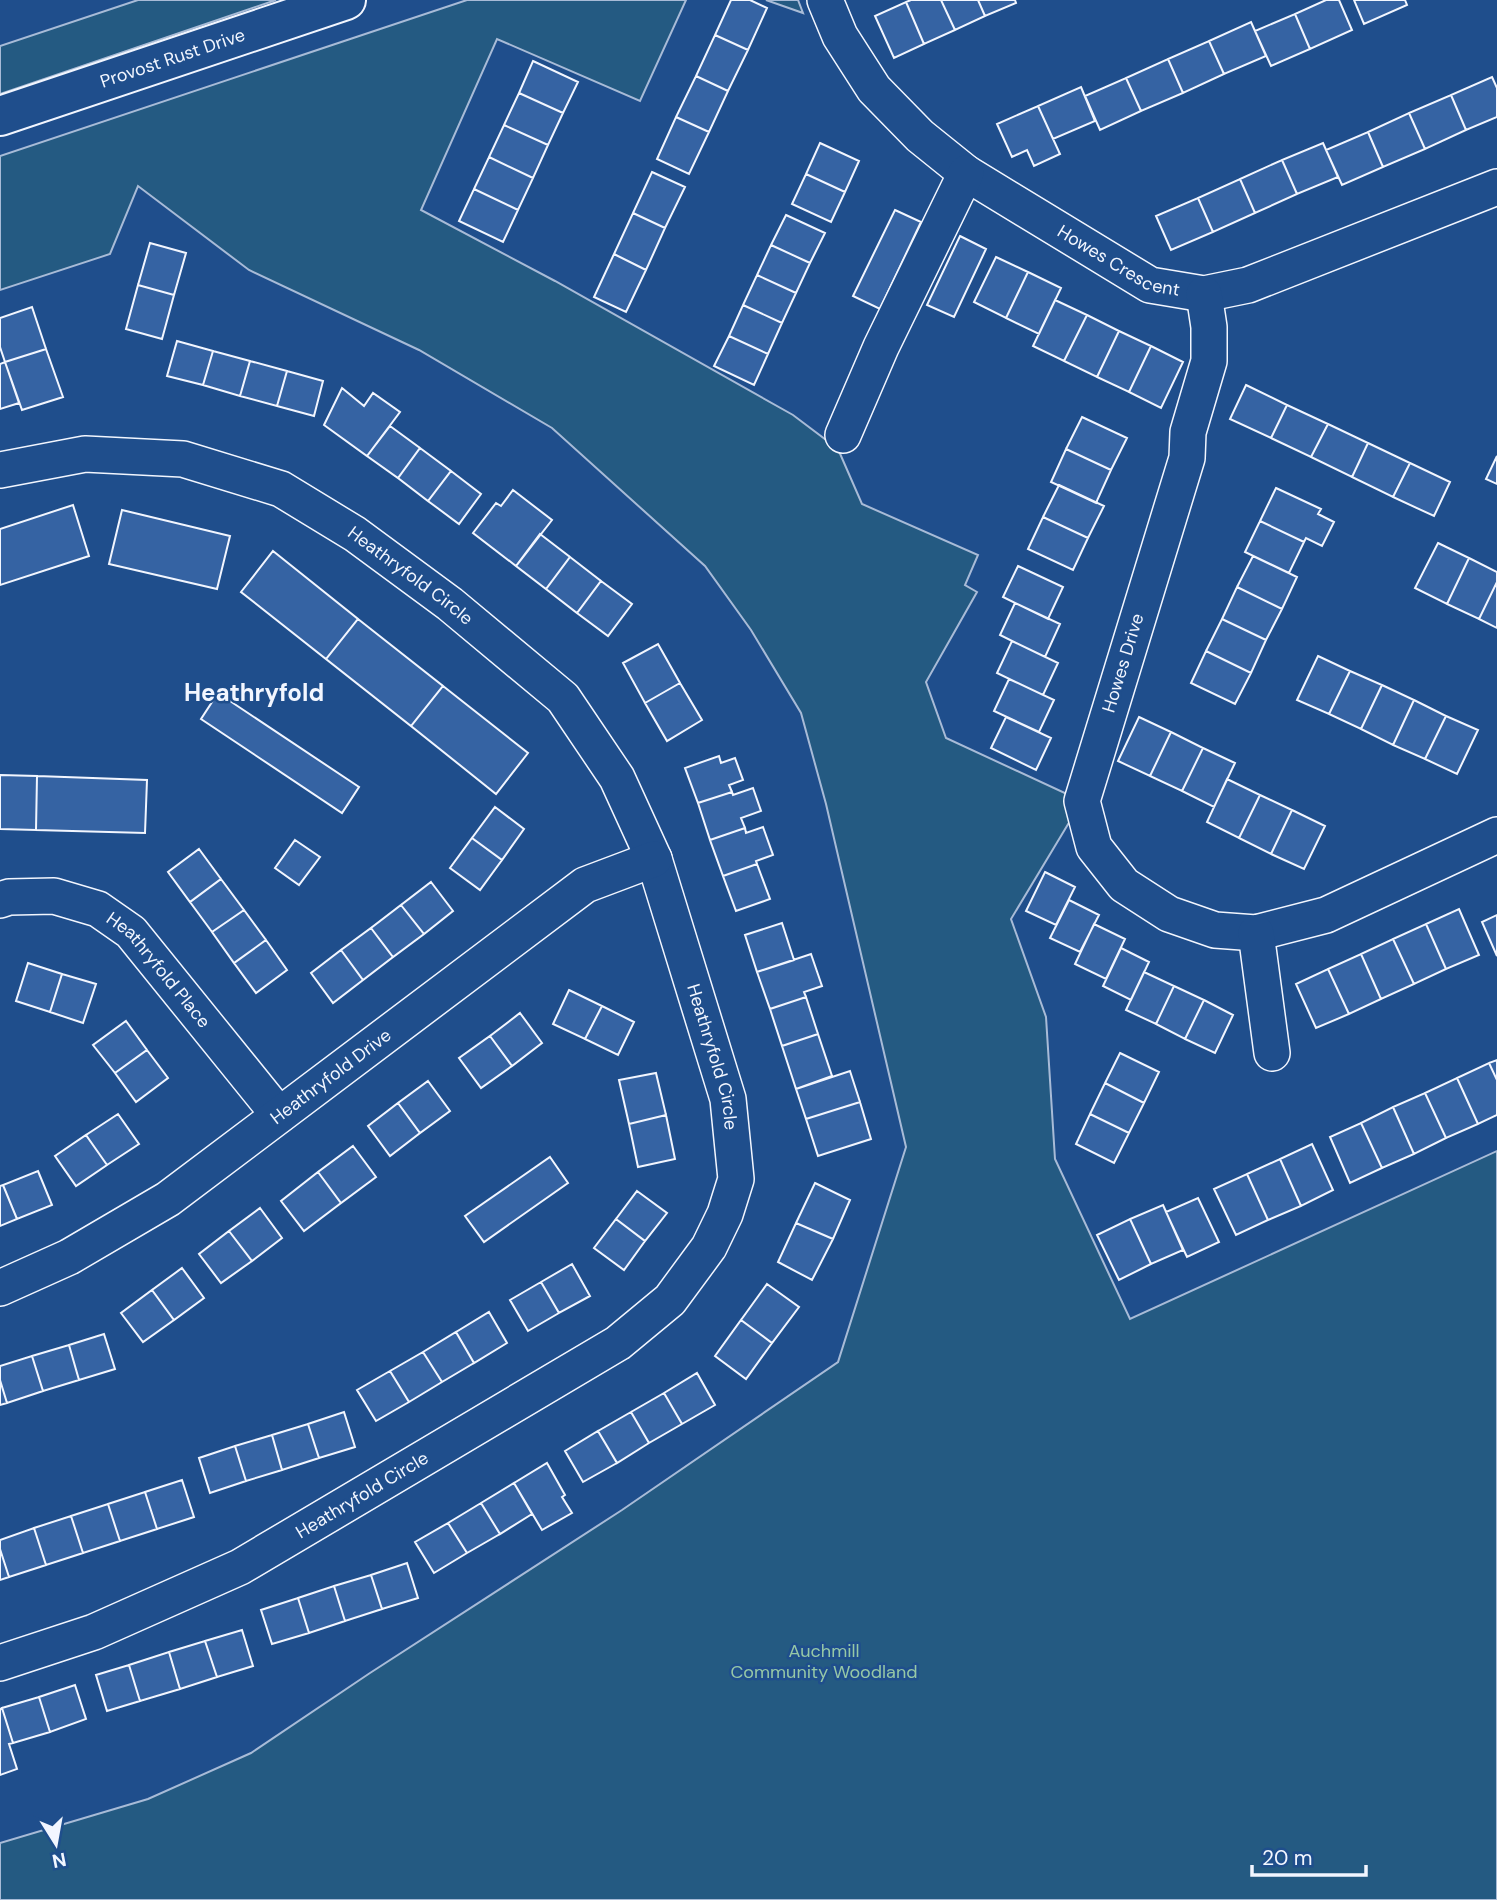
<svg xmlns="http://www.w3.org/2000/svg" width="1497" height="1900" font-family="'DM Sans',sans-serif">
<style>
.green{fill:#245a82;stroke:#a8bbd7;stroke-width:2}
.building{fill:#3563a3;stroke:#f2f6ff;stroke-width:2}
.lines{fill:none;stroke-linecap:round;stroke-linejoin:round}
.minor-casing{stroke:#f2f6ff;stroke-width:38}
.tertiary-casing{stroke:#f2f6ff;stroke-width:42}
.minor{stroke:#1f4e8c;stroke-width:35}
.tertiary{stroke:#1f4e8c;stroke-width:38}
.labels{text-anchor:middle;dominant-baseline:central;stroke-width:5;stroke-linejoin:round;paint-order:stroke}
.street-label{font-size:18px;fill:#f2f6ff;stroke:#1f4e8c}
.park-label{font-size:18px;fill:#97c8a6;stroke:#1f4e8c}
.district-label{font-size:24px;font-weight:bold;fill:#f2f6ff;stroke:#1f4e8c}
</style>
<rect width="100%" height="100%" fill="#1f4e8c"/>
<path class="green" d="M 138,0 L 276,0 L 0,94 L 0,46 Z
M 467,0 L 686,0 L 640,101 L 497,39 L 421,210 L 555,281 L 793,415 L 838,449 L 862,504 L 978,555 L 965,585 L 977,592 L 926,682 L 946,738 L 1082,801 L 1011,919 L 1046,1017 L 1055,1159 L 1130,1319 L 1497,1151 L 1497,1900 L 0,1900 L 0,1843 L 148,1799 L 251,1753 L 370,1673 L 622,1510 L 838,1362 L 906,1147 L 826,804 L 801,713 L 751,630 L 705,566 L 552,428 L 419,350 L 249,270 L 138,186 L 110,254 L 0,290 L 0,156 Z
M 766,0 L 798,0 L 803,13 Z"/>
<path class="building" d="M 731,0 L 750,0 L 767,8 L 748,50 L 715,35 Z
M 911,0 L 941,0 L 955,30 L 924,44 L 906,2 Z
M 941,0 L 978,0 L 985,16 L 955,30 Z
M 978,0 L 1015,0 L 1016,3 L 985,16 Z
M 1326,0 L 1339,0 L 1352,30 L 1310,49 L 1295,14 Z
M 1354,0 L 1405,0 L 1407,5 L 1364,24 Z
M 906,2 L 924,44 L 894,58 L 875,16 Z
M 1295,14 L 1310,49 L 1271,66 L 1255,31 Z
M 1251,22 L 1266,56 L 1224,74 L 1209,41 Z
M 715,35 L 748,50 L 728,91 L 696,76 Z
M 1209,41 L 1224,74 L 1183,93 L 1168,59 Z
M 1168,59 L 1183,93 L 1141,111 L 1126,78 Z
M 533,61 L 578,82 L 563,113 L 519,93 Z
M 696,76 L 728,91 L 709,132 L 676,117 Z
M 1492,77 L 1497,88 L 1497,117 L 1466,130 L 1451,95 Z
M 1126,78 L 1141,111 L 1100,130 L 1085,96 Z
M 1081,87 L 1095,121 L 1053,139 L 1038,106 Z
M 519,93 L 563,113 L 548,145 L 504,125 Z
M 1451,95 L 1466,130 L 1425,149 L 1409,113 Z
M 1038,106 L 1060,154 L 1034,166 L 1027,150 L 1012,157 L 997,124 Z
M 1409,113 L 1425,149 L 1383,167 L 1368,132 Z
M 676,117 L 709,132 L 689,174 L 657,159 Z
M 504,125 L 548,145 L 533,178 L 489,157 Z
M 1368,132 L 1383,167 L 1342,185 L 1326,150 Z
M 820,143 L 859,161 L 845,192 L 806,174 Z
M 1323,143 L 1338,177 L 1297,194 L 1282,160 Z
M 489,157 L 533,178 L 518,210 L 474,189 Z
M 1282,160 L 1297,194 L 1255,213 L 1240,179 Z
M 652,172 L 685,187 L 665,228 L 633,213 Z
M 806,174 L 845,192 L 831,222 L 792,204 Z
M 1240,179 L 1255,213 L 1213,232 L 1198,198 Z
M 474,189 L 518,210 L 503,242 L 459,221 Z
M 1198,198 L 1213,232 L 1171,250 L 1156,216 Z
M 895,210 L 921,222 L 880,309 L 853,296 Z
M 633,213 L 665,228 L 646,270 L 614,254 Z
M 786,215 L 825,233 L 810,263 L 771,245 Z
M 960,236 L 986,249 L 954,317 L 927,305 Z
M 150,243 L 186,253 L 174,295 L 138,285 Z
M 771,245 L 810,263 L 796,293 L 757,275 Z
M 614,254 L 646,270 L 626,312 L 594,297 Z
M 996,257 L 1028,272 L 1006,318 L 974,302 Z
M 1028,272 L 1061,288 L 1039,334 L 1006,318 Z
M 757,275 L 796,293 L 782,323 L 743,305 Z
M 138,285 L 174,295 L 162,339 L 126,329 Z
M 1055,300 L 1087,315 L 1064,361 L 1033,346 Z
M 743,305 L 782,323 L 768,354 L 729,336 Z
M 32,307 L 46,349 L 5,362 L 0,347 L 0,318 Z
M 1087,315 L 1119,331 L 1097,377 L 1064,361 Z
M 1119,331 L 1151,346 L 1129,392 L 1097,377 Z
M 729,336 L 768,354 L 754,385 L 714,366 Z
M 177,341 L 213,351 L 203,385 L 167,376 Z
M 1151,346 L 1183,362 L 1161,408 L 1129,392 Z
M 46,349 L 63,397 L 22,410 L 5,362 Z
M 213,351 L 250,361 L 240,396 L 203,385 Z
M 250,361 L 287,371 L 277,406 L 240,396 Z
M 5,362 L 19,403 L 0,409 L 0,364 Z
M 287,371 L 323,381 L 314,416 L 277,406 Z
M 1246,385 L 1287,405 L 1271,438 L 1230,419 Z
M 342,388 L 364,406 L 373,393 L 400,412 L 367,456 L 324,425 Z
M 1287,405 L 1328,424 L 1311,457 L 1271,438 Z
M 1082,417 L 1127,438 L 1111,470 L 1066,449 Z
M 1328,424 L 1368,443 L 1352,477 L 1311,457 Z
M 390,426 L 420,448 L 398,478 L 367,456 Z
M 1368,443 L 1410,463 L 1393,497 L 1352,477 Z
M 420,448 L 451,471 L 428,501 L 398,478 Z
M 1066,449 L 1111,470 L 1096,503 L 1051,482 Z
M 1497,456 L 1497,484 L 1486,479 Z
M 1410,463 L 1450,482 L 1434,516 L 1393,497 Z
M 451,471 L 481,494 L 459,524 L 428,501 Z
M 1059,485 L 1104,506 L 1088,538 L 1043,517 Z
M 1276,488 L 1321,509 L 1318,514 L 1334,522 L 1322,546 L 1306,538 L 1304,542 L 1260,521 Z
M 513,490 L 552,520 L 516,566 L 473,533 L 496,503 L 501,506 Z
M 73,505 L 89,556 L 0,585 L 0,529 Z
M 122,510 L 230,536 L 217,589 L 109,564 Z
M 1043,517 L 1088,538 L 1073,570 L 1028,549 Z
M 1260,521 L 1304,542 L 1289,573 L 1245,552 Z
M 540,534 L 570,557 L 546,589 L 516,566 Z
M 1438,543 L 1469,558 L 1447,604 L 1415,588 Z
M 273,551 L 358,619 L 326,659 L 241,592 Z
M 1253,556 L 1297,577 L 1282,609 L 1237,587 Z
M 570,557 L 601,581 L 577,613 L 546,589 Z
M 1469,558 L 1497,572 L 1497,582 L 1479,619 L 1447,604 Z
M 1018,566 L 1063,587 L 1048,619 L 1003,597 Z
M 601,581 L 632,604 L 608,636 L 577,613 Z
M 1497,582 L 1497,628 L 1479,619 Z
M 1237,587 L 1282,609 L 1266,640 L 1222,619 Z
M 1015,603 L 1060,624 L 1045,657 L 1000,635 Z
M 358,619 L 443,686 L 411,726 L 326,659 Z
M 1222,619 L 1266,640 L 1251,673 L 1206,651 Z
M 1012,641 L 1058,663 L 1043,695 L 997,673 Z
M 658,644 L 680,683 L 645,703 L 623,663 Z
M 1206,651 L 1251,673 L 1235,704 L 1191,683 Z
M 1318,656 L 1350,671 L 1329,714 L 1297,700 Z
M 1350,671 L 1382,685 L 1361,729 L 1329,714 Z
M 1009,679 L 1054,700 L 1039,732 L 994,711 Z
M 680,683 L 702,720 L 667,741 L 645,703 Z
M 1382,685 L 1414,700 L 1393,745 L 1361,729 Z
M 443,686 L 528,753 L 496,794 L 411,726 Z
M 218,693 L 359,787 L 342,813 L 201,719 Z
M 1414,700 L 1446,716 L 1425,759 L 1393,745 Z
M 1446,716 L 1478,730 L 1457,774 L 1425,759 Z
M 1006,717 L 1051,738 L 1036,770 L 991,748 Z
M 1139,717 L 1171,732 L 1150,776 L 1118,761 Z
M 1171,732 L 1203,748 L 1182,791 L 1150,776 Z
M 1203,748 L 1235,763 L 1214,807 L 1182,791 Z
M 719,756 L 721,763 L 735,758 L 743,780 L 729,785 L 732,792 L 698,803 L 685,768 Z
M 0,775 L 37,776 L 36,830 L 0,829 Z
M 37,776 L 147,780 L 145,833 L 36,830 Z
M 1227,779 L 1260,795 L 1239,838 L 1207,822 Z
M 753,788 L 761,811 L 741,818 L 745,828 L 710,840 L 698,803 L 732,792 L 733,795 Z
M 1260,795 L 1292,810 L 1271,854 L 1239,838 Z
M 495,807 L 524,829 L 502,860 L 472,838 Z
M 1292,810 L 1325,826 L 1304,869 L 1271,854 Z
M 763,827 L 773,855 L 756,861 L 757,864 L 723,876 L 710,840 L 745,828 L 746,833 Z
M 472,838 L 502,860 L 480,890 L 450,868 Z
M 295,840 L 320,857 L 299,885 L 275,868 Z
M 199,849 L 221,879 L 190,902 L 168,872 Z
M 757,864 L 770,899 L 736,911 L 723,876 Z
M 1045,872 L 1075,887 L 1056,925 L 1026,911 Z
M 221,879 L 244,910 L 212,932 L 190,902 Z
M 431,882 L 453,911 L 424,934 L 401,905 Z
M 1069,900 L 1099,915 L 1080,952 L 1050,938 Z
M 401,905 L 424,934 L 393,957 L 371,928 Z
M 1459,909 L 1479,955 L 1446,969 L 1426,924 Z
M 244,910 L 266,940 L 234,963 L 212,932 Z
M 1497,915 L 1497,956 L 1482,922 Z
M 782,923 L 794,960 L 757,972 L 745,935 Z
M 1094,924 L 1125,939 L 1106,979 L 1075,964 Z
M 1426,924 L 1446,969 L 1414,984 L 1393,939 Z
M 371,928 L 393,957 L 363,980 L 341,950 Z
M 1393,939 L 1414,984 L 1381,999 L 1361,954 Z
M 266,940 L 287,970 L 256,993 L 234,963 Z
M 1121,948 L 1149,962 L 1131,1000 L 1103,986 Z
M 341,950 L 363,980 L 333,1003 L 311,973 Z
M 811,954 L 822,986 L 804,992 L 806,997 L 770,1009 L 757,972 Z
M 1361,954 L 1381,999 L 1349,1014 L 1328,969 Z
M 28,963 L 62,974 L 50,1012 L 16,1001 Z
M 1328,969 L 1349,1014 L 1316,1028 L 1296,984 Z
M 1144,972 L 1174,986 L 1156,1024 L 1126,1010 Z
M 62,974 L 96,984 L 83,1023 L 50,1012 Z
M 1174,986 L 1204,1000 L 1185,1039 L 1156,1024 Z
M 569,990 L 602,1006 L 585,1039 L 553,1024 Z
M 806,997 L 818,1034 L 782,1046 L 770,1009 Z
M 1204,1000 L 1233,1015 L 1215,1053 L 1185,1039 Z
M 602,1006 L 634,1022 L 618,1055 L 585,1039 Z
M 520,1013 L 542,1043 L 512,1066 L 490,1036 Z
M 126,1021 L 147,1050 L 115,1073 L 93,1045 Z
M 818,1034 L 832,1076 L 796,1089 L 782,1046 Z
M 490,1036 L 512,1066 L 481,1088 L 459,1058 Z
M 147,1050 L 168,1078 L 136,1102 L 115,1073 Z
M 1120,1053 L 1159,1072 L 1144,1103 L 1105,1083 Z
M 1497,1060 L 1497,1080 L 1489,1063 Z
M 1489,1063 L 1497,1080 L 1497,1115 L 1478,1124 L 1457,1078 Z
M 850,1071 L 860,1102 L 806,1119 L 796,1089 Z
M 656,1073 L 666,1115 L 629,1124 L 619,1080 Z
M 1457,1078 L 1478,1124 L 1446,1138 L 1425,1093 Z
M 428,1081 L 450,1111 L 420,1133 L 398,1103 Z
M 1105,1083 L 1144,1103 L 1129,1133 L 1090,1114 Z
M 1425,1093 L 1446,1138 L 1414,1154 L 1393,1107 Z
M 860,1102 L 871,1139 L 818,1156 L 806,1119 Z
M 398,1103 L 420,1133 L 390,1156 L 368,1126 Z
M 1393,1107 L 1414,1154 L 1382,1168 L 1361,1123 Z
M 118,1114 L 139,1144 L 107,1165 L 86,1135 Z
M 1090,1114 L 1129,1133 L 1114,1163 L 1076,1144 Z
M 666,1115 L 675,1159 L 638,1167 L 629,1124 Z
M 1361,1123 L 1382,1168 L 1350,1183 L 1330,1137 Z
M 86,1135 L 107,1165 L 76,1186 L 55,1156 Z
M 1312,1144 L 1333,1190 L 1301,1206 L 1280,1159 Z
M 353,1146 L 376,1177 L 341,1203 L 318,1172 Z
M 550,1157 L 568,1183 L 484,1242 L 465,1216 Z
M 1280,1159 L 1301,1206 L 1268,1220 L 1247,1174 Z
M 38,1171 L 52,1205 L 17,1219 L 3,1185 Z
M 318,1172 L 341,1203 L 304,1231 L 281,1201 Z
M 1247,1174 L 1268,1220 L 1236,1235 L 1214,1189 Z
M 815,1183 L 850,1200 L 833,1239 L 796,1223 Z
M 3,1185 L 17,1219 L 0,1226 L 0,1186 Z
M 637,1191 L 667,1213 L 645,1241 L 616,1219 Z
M 1198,1198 L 1219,1242 L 1187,1257 L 1166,1212 Z
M 1163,1205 L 1183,1250 L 1151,1264 L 1130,1219 Z
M 260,1208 L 282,1238 L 252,1261 L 229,1231 Z
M 616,1219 L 645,1241 L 624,1270 L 594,1248 Z
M 1130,1219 L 1151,1264 L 1119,1280 L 1097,1235 Z
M 796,1223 L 833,1239 L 812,1280 L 778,1262 Z
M 229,1231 L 252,1261 L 221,1283 L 199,1254 Z
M 572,1264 L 590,1296 L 559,1313 L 541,1282 Z
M 182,1268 L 204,1298 L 174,1320 L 152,1290 Z
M 541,1282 L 559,1313 L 528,1331 L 510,1300 Z
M 767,1284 L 799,1307 L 772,1343 L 741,1320 Z
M 152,1290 L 174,1320 L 143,1342 L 121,1313 Z
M 489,1312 L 507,1343 L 474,1363 L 456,1332 Z
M 741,1320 L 772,1343 L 746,1379 L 715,1356 Z
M 456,1332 L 474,1363 L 442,1382 L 423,1352 Z
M 104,1334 L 115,1369 L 79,1380 L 69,1345 Z
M 69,1345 L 79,1380 L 43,1391 L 32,1356 Z
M 423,1352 L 442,1382 L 409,1402 L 390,1371 Z
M 32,1356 L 43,1391 L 7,1403 L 0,1380 L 0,1366 Z
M 390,1371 L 409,1402 L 376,1421 L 357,1390 Z
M 697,1373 L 715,1405 L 682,1424 L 664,1393 Z
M 0,1380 L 7,1403 L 0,1405 Z
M 664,1393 L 682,1424 L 649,1443 L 631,1412 Z
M 344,1412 L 355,1447 L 319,1458 L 308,1424 Z
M 631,1412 L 649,1443 L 617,1463 L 598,1431 Z
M 308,1424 L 319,1458 L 282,1470 L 272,1435 Z
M 598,1431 L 617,1463 L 583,1482 L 565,1451 Z
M 272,1435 L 282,1470 L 246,1481 L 235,1446 Z
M 235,1446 L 246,1481 L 210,1493 L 199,1458 Z
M 547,1463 L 565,1495 L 562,1497 L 572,1513 L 542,1530 L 514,1483 Z
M 182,1480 L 194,1517 L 157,1529 L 145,1492 Z
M 514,1483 L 532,1514 L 500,1534 L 481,1503 Z
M 145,1492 L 157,1529 L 120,1541 L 108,1504 Z
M 481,1503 L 500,1534 L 467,1553 L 448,1523 Z
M 108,1504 L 120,1541 L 83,1553 L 71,1516 Z
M 71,1516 L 83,1553 L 46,1565 L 34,1528 Z
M 448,1523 L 467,1553 L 434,1573 L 415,1542 Z
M 34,1528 L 46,1565 L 9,1577 L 0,1549 L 0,1540 Z
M 0,1549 L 9,1577 L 0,1580 Z
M 407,1563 L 418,1598 L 382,1609 L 371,1575 Z
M 371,1575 L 382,1609 L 345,1621 L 334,1586 Z
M 334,1586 L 345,1621 L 309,1633 L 298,1598 Z
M 298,1598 L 309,1633 L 272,1644 L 261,1610 Z
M 242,1630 L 253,1666 L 217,1677 L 205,1641 Z
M 205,1641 L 217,1677 L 180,1689 L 169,1652 Z
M 169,1652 L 180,1689 L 140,1701 L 129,1665 Z
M 129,1665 L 140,1701 L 107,1711 L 96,1675 Z
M 75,1685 L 86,1719 L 50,1732 L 39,1697 Z
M 39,1697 L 50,1732 L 13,1743 L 2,1708 Z
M 2,1708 L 13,1743 L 9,1744 L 17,1769 L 0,1775 L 0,1709 Z"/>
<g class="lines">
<defs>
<g id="minor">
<path id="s1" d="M 825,0 L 840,36 L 874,89 L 920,136 L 966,173 L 1150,285 L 1204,294 L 1248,285 L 1497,187"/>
<path d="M 1204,294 L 1209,327 L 1209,361 L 1188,432 L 1187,458 L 1082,801 L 1094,847 L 1124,885 L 1169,914 L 1215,930 L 1256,933 L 1326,915 L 1497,835"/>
<path d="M 843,435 L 881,347 L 966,173"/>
<path id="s2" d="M 0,470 L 85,454 L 183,459 L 281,489 L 355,534 L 450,604 L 563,698 L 617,778 L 654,859 L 728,1099 L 736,1179 L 725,1214 L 709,1247 L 670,1300 L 618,1343 L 240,1567 L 94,1632 L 0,1663"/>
<path id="s3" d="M 0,900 L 9,897 L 54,896 L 98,909 L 131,932 L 279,1115"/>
<path d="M 1256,933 L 1272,1053"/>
<path id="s4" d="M 0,1288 L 69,1257 L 168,1199 L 585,885 L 654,859"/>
</g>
<g id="tertiary">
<path id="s5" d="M 0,116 L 346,0"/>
</g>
</defs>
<use href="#minor" class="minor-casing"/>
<use href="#tertiary" class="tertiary-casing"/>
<use href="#minor" class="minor"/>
<use href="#tertiary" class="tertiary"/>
</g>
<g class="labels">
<g class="street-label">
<text stroke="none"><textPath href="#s5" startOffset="182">Provost Rust Drive</textPath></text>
<text stroke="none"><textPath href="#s1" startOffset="404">Howes Crescent</textPath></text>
<text stroke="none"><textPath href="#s2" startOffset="443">Heathryfold Circle</textPath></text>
<text transform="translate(1123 663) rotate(-73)">Howes Drive</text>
<text stroke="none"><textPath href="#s3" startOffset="187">Heathryfold Place</textPath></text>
<text stroke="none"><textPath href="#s2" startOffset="1031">Heathryfold Circle</textPath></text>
<text stroke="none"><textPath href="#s4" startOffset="394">Heathryfold Drive</textPath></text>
<text transform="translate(362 1495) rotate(-31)">Heathryfold Circle</text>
</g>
<g class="park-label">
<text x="824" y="1651">Auchmill<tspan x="824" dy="21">Community Woodland</tspan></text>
</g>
<g class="district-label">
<text x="254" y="692">Heathryfold</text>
</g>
</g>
<g transform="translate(56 1844) rotate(169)" stroke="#1f4e8c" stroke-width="5" paint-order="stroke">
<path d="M0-5L12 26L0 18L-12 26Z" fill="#f2f6ff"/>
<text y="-10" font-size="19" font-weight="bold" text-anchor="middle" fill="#f2f6ff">N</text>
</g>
<path d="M1252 1865v10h114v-10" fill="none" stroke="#f2f6ff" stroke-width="3.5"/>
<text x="1262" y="1865" font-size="21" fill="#f2f6ff" stroke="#1f4e8c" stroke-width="5" paint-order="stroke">20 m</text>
</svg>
